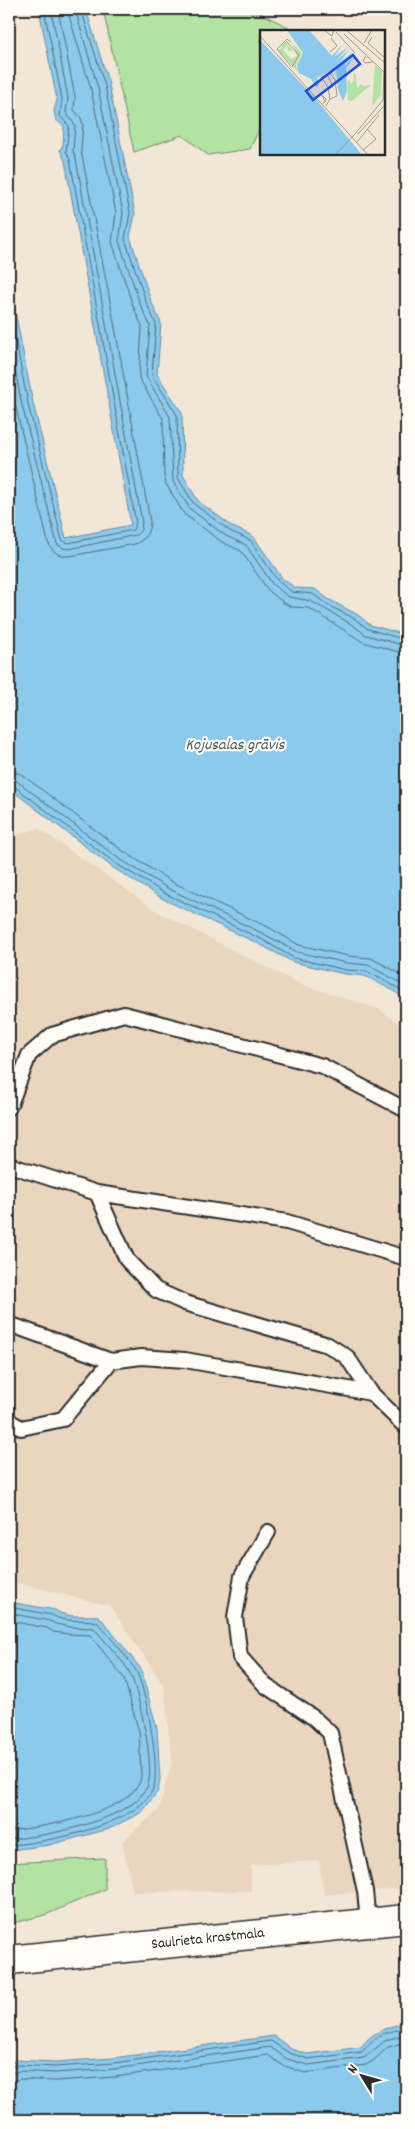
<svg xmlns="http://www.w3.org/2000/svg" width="415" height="2129" font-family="Dekko,sans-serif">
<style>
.built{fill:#ead6bf}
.green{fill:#b3e3a3;stroke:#6f8767}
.water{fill:#8bcaec;stroke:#658a9f}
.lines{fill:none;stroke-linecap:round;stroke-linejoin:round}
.shore{stroke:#516b78;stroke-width:1}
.lane-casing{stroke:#2b2b2b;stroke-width:18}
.street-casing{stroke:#2b2b2b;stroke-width:31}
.lane{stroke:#fdfcf7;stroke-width:14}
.street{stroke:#fdfcf7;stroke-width:28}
.labels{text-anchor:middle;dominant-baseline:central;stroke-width:4.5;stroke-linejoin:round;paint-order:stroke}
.street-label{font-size:15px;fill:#2b2b2b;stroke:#fdfcf7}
.water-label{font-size:16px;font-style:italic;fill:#485b65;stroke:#fdfcf7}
.inset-road{fill:none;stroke:#a29b92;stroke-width:1}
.view{fill:#1d4ed8;fill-opacity:0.15;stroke:#1d4ed8;stroke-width:2.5}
.inset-edge{fill:none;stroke:#2b2b2b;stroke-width:2.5}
</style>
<rect width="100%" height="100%" fill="#f2e6d6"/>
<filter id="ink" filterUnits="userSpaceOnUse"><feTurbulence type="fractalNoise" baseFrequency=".02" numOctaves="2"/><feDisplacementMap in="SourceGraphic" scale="10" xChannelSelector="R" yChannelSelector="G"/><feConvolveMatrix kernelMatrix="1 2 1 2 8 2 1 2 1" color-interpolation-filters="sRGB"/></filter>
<g filter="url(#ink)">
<path class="built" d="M 38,828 L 158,912 L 300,984 L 379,1009 L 406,1029 L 406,1888 L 324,1895 L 319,1861 L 251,1865 L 251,1891 L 133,1892 L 122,1841 L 159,1810 L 172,1761 L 164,1686 L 110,1606 L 9,1581 L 9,838 Z"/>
<path class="green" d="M 103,9 L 252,9 L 296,31 L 261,31 L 261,125 L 250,149 L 208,155 L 182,135 L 134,152 Z
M 105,1858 L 105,1889 L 45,1915 L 9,1924 L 9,1863 Z"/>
<path class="water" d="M 39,9 L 86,9 L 109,85 L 135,214 L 130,237 L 151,301 L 161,323 L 157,374 L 182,413 L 183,475 L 198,501 L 233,527 L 253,536 L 282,578 L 295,588 L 315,589 L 328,599 L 358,615 L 370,625 L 406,635 L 406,1000 L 394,991 L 365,976 L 345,974 L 293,962 L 259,944 L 163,899 L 112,867 L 9,788 L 9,281 L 33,403 L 66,538 L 131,525 L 65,161 L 60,150 L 63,145 L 64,126 L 56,120 L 54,111 L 57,100 Z
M 9,1602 L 55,1610 C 67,1619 85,1615 99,1616 L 141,1669 L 157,1729 L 160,1779 L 158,1791 L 142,1812 L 109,1829 L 49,1845 L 11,1850 L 9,1849 Z
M 406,2022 L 406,2120 L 9,2120 L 9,2063 L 16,2060 L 55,2062 L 113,2058 L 274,2036 L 291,2049 L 307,2054 L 361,2047 C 374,2030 387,2028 406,2022 Z"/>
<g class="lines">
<path class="shore" d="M 67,9 L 91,89 L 116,213 L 112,242 L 133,306 L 142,326 L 139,378 L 163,419 L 164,476 L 166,484 L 184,514 L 222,542 L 241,551 L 268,590 L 284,603 L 292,607 L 309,608 L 363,642 L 406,654
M 75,9 L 98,88 L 123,213 L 119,241 L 140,304 L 150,325 L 146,376 L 170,417 L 173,481 L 190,509 L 226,536 L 246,545 L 273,585 L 289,597 L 311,601 L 351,624 L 366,635 L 406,646
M 81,9 L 105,86 L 130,213 L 125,239 L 146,302 L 156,324 L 152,375 L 177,415 L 178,478 L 194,504 L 230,531 L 250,540 L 278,581 L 292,592 L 313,594 L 326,604 L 355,619 L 368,629 L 406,640
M 9,307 L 28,404 L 62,540 L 68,543 L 133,530 L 136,523 L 70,160 L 66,151 L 69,126 L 60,116 L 62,99 L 44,9
M 9,340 L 22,405 L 57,544 L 63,548 L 69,549 L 136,535 L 141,530 L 142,522 L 76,159 L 73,151 L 75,125 L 66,113 L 68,98 L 51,9
M 9,379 L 48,542 C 52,552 59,557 70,556 L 135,544 C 145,540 150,532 150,521 L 113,317 L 81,150 L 83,125 L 81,118 L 74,110 L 75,97 L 58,9
M 9,771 L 21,774 L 123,851 L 172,882 L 268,927 L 299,945 L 348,956 L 371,958 L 406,977
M 9,778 L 17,781 L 118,858 L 169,889 L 264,934 L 297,952 L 347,963 L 368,965 L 406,986
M 9,785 L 14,786 L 115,863 L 166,894 L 261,939 L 294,958 L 346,970 L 366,971 L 396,987 L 406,994
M 9,1607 L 52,1615 C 66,1624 82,1618 97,1622 C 110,1637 124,1653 135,1669 C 146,1686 161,1771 153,1789 C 137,1825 46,1843 9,1845
M 9,1613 L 50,1621 L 56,1624 L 70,1627 L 94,1628 C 103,1640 126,1663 131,1675 C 139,1695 156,1770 147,1787 C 144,1792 137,1801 132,1804 C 102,1824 45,1837 9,1839
M 9,1621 L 47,1628 L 54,1632 L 68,1634 L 90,1635 L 124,1678 L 139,1732 L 141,1777 C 135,1814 40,1827 9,1831
M 9,2067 L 17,2065 L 55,2067 L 114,2063 L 271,2041 L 289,2053 L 308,2059 L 362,2052 L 371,2042 L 383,2034 L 406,2027
M 9,2074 L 19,2071 L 55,2073 L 114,2069 L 270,2047 L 287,2059 L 308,2065 L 364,2058 L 386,2040 L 406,2034
M 9,2081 L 20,2079 L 55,2081 L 115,2077 L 268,2055 L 282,2065 L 305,2073 L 366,2065 L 373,2061 L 388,2047 L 406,2042"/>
<defs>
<path id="lane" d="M 9,1107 L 29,1055 L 52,1035 L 124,1014 L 322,1066 L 406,1110
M 9,1165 L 97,1193 L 287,1222 L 406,1258
M 97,1193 L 127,1260 L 156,1290 L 185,1303 L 328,1345 L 347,1357 L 371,1393
M 9,1324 L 111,1361
M 9,1421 L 21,1428 L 63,1419 L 111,1361 L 141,1357 L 185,1360 L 371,1393 L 406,1427
M 268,1532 L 242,1576 L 235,1617 L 240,1657 L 266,1686 L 314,1718 L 330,1733 L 365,1891 L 368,1922"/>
<g id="street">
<path id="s1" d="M 9,1960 L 406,1919"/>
</g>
</defs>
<use href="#lane" class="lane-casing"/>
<use href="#street" class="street-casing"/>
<use href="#lane" class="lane"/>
<use href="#street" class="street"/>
</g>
</g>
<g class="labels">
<g class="street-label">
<text stroke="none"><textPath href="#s1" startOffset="200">Saulrieta krastmala</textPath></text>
</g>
<g class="water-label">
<text x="235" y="745">Kojusalas grāvis</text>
</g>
</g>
<g transform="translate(260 30)">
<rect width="125" height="125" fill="#f2e6d6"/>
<path d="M 25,11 L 33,21 L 28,21 L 27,16 L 23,20 L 31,29 L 37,26 L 32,13 L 42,23 L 36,35 L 40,44 L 17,19 L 22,19 L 20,17 ZM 115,35 L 122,41 L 121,65 L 112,76 ZM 93,42 L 96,45 L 97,58 L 101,54 L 103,56 L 111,55 L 92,71 L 88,70 L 87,53 L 89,49 L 91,54 L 94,50 Z" fill="#b3e3a3"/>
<path d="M 27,0 L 49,0 L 72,26 L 84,13 L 74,27 L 88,17 L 77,30 L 90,19 L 80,32 L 93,22 L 84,36 L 96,25 L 86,38 L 87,61 L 83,71 L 78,60 L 76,38 L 57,48 L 59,54 L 56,58 L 51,49 L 39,43 L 37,35 L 43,23 ZM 0,10 L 55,68 L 102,125 L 0,125 Z" fill="#8bcaec"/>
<path class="inset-road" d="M 64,0 L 72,6 L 74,0M 86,0 L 125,33M 76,2 L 95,23M 84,4 L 124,42 L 123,70 L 94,105M 0,6 L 108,125M 112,7 L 108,13 L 125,28M 25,10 L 39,25 L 32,37M 31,12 L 27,9 L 17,19 L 31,36M 104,13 L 112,0M 70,22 L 77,16 L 71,8M 106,26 L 103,31 L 105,33 L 113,32M 67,44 L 73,57 L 68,59M 63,73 L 64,73 L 66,70 L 66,69 L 62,65 L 65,72M 66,76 L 70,69 L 68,57 L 61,47 L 70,43 L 75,50 L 77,66 L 70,69M 98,104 L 125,75M 97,112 L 119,85M 103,120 L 116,109 L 107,99M 75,125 L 95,104"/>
<path class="view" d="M 93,25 L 100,34 L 53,70 L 46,61 Z"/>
<rect width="125" height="125" class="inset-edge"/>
</g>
<rect width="415" height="2129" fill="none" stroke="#fdfcf7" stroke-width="30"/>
<rect x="15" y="15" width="385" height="2099" fill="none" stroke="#2b2b2b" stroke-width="2" filter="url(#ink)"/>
<g transform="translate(362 2076) rotate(307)" stroke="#fdfcf7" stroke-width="4" paint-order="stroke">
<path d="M0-4L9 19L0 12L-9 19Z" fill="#2b2b2b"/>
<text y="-8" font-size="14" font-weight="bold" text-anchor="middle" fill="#2b2b2b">N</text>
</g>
</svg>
